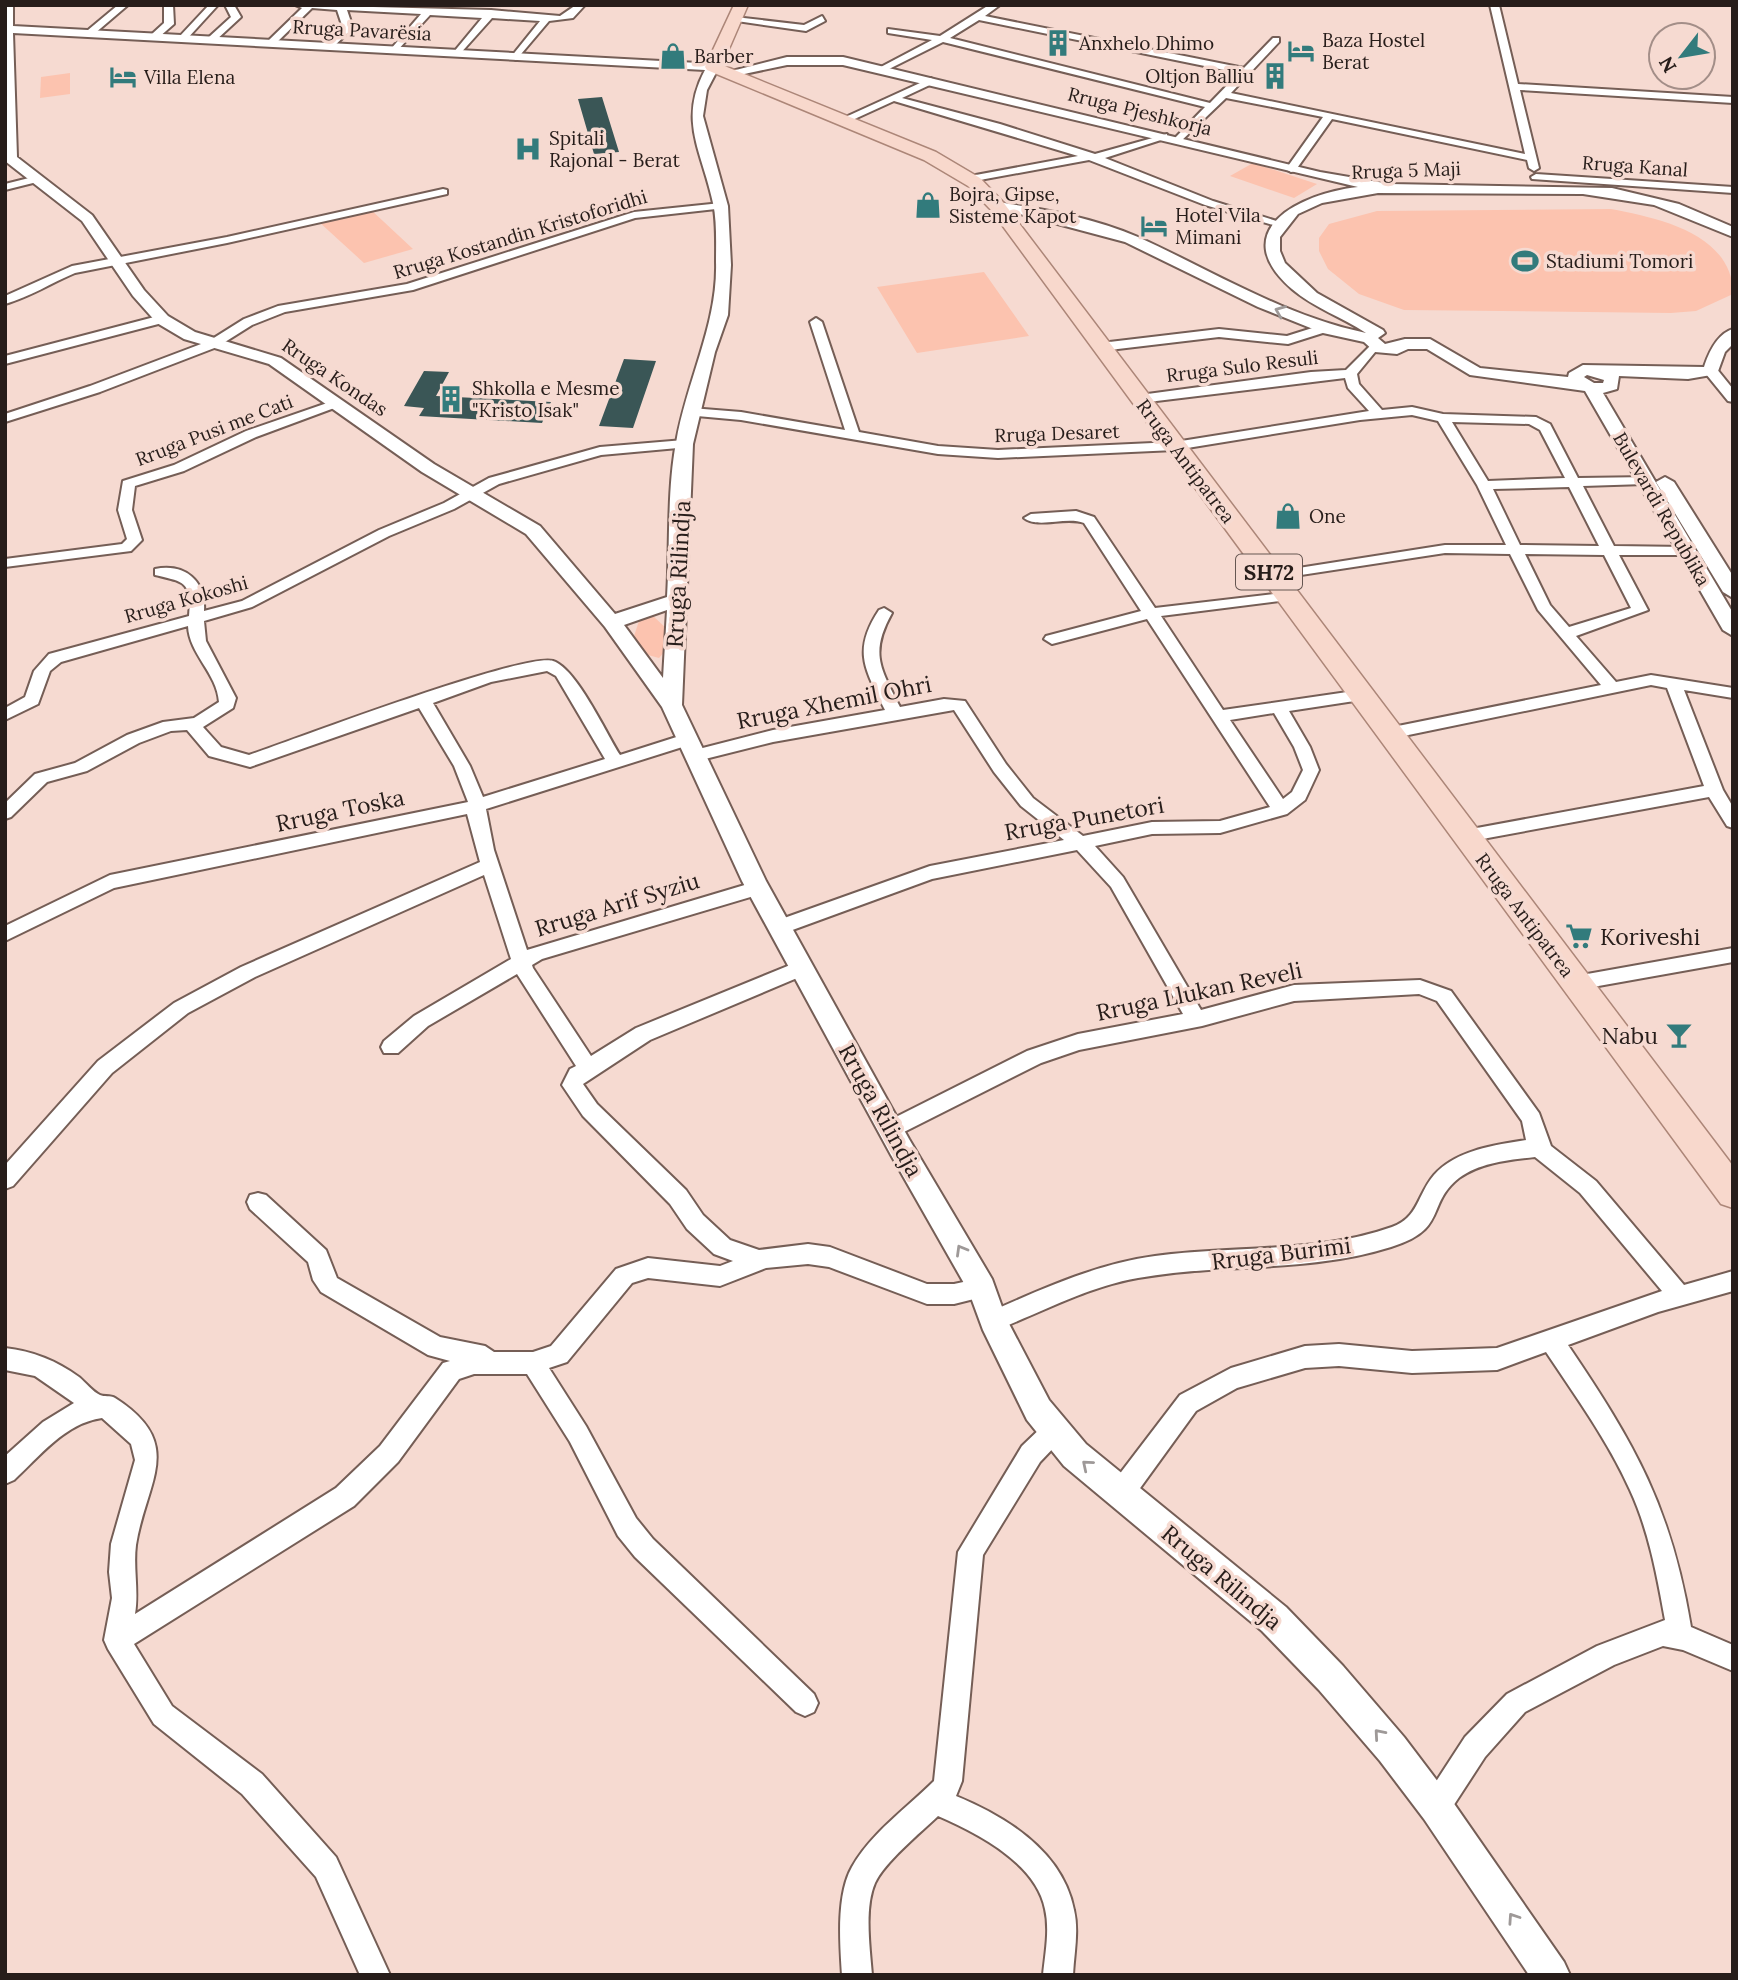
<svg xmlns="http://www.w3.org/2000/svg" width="1738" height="1980" font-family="Lora,serif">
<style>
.green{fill:#fcc3af}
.building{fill:#3a5656}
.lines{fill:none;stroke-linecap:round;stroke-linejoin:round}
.minor-casing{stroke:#755e56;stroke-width:4}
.tertiary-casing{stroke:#755e56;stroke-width:4}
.primary-casing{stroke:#ac8678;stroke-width:3}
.minor{fill:#fff;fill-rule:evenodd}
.tertiary{fill:#fff;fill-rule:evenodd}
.primary{fill:#f8d8cc;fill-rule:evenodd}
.oneway{stroke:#9e9998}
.labels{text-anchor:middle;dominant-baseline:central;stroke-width:7;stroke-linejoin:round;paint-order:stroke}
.far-street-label{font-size:19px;fill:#271d1a;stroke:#f6dad1}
.far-poi-label{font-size:19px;fill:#271d1a;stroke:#f6dad1;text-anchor:start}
.shield{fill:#f6dad1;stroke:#655651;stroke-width:2}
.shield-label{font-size:21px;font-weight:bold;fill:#271d1a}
.street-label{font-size:23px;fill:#271d1a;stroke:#f6dad1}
.poi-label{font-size:23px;fill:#271d1a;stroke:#f6dad1;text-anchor:start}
</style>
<rect width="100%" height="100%" fill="#f6dad1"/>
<path class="green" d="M 70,73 L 70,94 L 40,98 L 41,77 Z
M 1253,163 L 1317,184 L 1294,198 L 1230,176 Z
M 369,208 L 413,249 L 364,263 L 318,221 Z
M 1611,209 C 1659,218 1733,234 1733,294 L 1696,311 L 1671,313 L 1404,310 L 1359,294 L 1328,269 L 1319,251 L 1319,238 L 1329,224 L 1377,211 Z
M 984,272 L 1029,336 L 917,353 L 877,287 Z
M 652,615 L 667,629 L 667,649 L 659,658 L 648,655 L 634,636 L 640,618 Z"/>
<path class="building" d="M 602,97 L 619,152 L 594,154 L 578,99 Z
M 624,359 L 656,361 L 633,428 L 599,426 Z
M 424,371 L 449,372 L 436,396 L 551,402 L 542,423 L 419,416 L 424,408 L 404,406 Z"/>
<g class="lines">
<defs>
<path id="minor" d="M 118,5 L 128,5 L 94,34 L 88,34 L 88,30 Z
M 164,5 L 173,5 L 174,24 L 158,38 L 152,38 L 152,34 L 164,23 Z
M 209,5 L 218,5 L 186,40 L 180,40 L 180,36 Z
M 225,5 L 234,5 L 241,17 L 215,41 L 209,41 L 209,37 L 231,17 Z
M 295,5 L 491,10 L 560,16 L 576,5 L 585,5 L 573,18 L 549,21 L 516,60 L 511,57 L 540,21 L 492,18 L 458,56 L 453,53 L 482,18 L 430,15 L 395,53 L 390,50 L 421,14 L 347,10 L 353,28 L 331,49 L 326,46 L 343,28 L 337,10 L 312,8 L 274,45 L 268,45 L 268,41 L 302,8 Z
M 989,5 L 1000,5 L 985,16 L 1244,68 L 1273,38 L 1279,38 L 1279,42 L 1231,93 L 1525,154 L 1490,5 L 1499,5 L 1518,84 L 1733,97 L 1733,103 L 1520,90 L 1539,168 L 1534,171 L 1529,168 L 1527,160 L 1332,119 L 1295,171 L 1291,172 L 1286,169 L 1323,117 L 1226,98 L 1179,143 L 1175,142 L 1175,138 L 1205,107 L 943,42 L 885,71 L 877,69 L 932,40 L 888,33 L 888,29 L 940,36 ZM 979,20 L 1239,73 L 1210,103 L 950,38 Z
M 822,16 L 825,21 L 806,31 L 730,20 L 735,17 L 804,25 Z
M 931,78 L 934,83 L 902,98 L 1000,124 L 1095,154 L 1167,134 L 1167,138 L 1105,158 L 1213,201 L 1286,224 L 1280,227 L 1205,205 L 1089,160 L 969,182 L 965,181 L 965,177 L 1078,156 L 894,101 L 848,122 L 839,120 Z
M 1536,174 L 1733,187 L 1733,193 L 1532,179 L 1531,177 Z
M 37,176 L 41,177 L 41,181 L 5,190 L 5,184 Z
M 443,189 L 447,190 L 447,194 L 227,243 L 75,273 C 51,283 30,297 5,304 L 5,296 L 72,266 L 227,237 Z
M 721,203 L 727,206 L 725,208 L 635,218 L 413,290 L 285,312 L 252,325 L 217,347 L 100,392 L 5,422 L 5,414 L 90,386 L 209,341 L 244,319 L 278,306 L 407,284 L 634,212 Z
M 162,315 L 166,316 L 166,322 L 5,364 L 5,356 Z
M 816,318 L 822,322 L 859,432 L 938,446 L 998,450 L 1175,442 L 1369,411 L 1348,388 L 1345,378 L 1140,403 L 1133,399 L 1140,395 L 1311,372 L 1346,370 L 1374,342 L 1380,346 L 1357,374 L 1359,384 L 1382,410 L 1412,407 L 1443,414 L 1536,417 L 1550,424 L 1578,478 L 1650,477 L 1652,480 L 1645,484 L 1583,486 L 1614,546 L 1686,547 L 1693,551 L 1686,555 L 1619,555 L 1648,610 L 1576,636 L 1616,682 L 1651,675 L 1733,688 L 1733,698 L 1684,690 L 1723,790 L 1733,807 L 1733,828 L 1727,826 L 1709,797 L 1466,842 L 1460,840 L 1457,836 L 1466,830 L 1704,786 L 1667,688 L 1651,685 L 1389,739 L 1381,733 L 1383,729 L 1601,685 L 1538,610 L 1510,554 L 1445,553 L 1268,580 L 1268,574 L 1273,572 L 1445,545 L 1506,545 L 1477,485 L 1438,421 L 1412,415 L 1360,420 L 1175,450 L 998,458 L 938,454 L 741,420 L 686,415 L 686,409 L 691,408 L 741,412 L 845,430 L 810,322 ZM 1452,422 L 1529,424 L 1540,430 L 1565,478 L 1488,481 ZM 1569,487 L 1599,546 L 1520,545 L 1493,489 ZM 1525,554 L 1604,555 L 1631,608 L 1569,627 L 1550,605 Z
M 1325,324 L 1331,328 L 1329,331 L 1288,344 L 1219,337 L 1101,351 L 1095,347 L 1101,343 L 1219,329 L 1287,336 Z
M 1706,368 L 1716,368 L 1733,389 L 1733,402 L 1728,401 L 1706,374 Z
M 333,401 L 345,404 L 256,437 L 184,471 L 135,486 L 132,510 L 142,540 L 131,551 L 5,567 L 5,559 L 122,544 L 127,539 L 118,510 L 123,481 L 174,465 L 246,431 Z
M 684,440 L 689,441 L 689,447 L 601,455 L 499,484 L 454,509 L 389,536 L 252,607 L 204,621 L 206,641 L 236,698 L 233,708 L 203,727 L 221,747 L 249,755 C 293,740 524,652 553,661 C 576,668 606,733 620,755 L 689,733 L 695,735 L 697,739 L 695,743 L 486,809 L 494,850 L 527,950 L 758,881 L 767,888 L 764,893 L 542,959 L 532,965 L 533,968 L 591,1056 L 636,1028 L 795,963 L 809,963 L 812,968 L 809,973 L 650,1040 L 583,1084 L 597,1104 L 686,1190 L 703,1215 L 730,1240 L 759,1250 L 808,1244 L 830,1247 L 927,1284 L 954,1284 L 982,1278 L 990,1281 L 993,1288 L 990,1295 L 954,1304 L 927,1304 L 829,1267 L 808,1264 L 766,1268 L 720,1286 L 648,1278 L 632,1283 L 567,1362 L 549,1368 L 586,1426 L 636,1518 L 653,1539 L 814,1694 L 818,1703 L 814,1712 L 805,1716 L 796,1712 L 635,1557 L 618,1536 L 570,1442 L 527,1374 L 474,1374 L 459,1379 L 398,1462 L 354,1506 L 134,1644 L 172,1706 L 262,1774 L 336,1857 L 390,1975 L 360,1975 L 316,1877 L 242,1794 L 154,1724 L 108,1649 L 104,1640 L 112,1598 L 109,1572 L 111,1544 L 135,1460 L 131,1444 L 102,1418 C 65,1423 39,1457 14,1480 L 5,1484 L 5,1456 L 43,1422 L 74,1403 L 35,1376 L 5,1370 L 5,1348 C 33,1351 57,1361 79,1377 C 85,1382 93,1392 100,1395 C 104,1397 110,1395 115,1398 C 187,1444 146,1481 136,1545 C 133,1568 139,1591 135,1614 L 336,1488 L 380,1446 L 443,1363 L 450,1361 L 428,1355 L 321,1292 L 313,1280 L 308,1262 L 250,1209 L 247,1202 L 250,1195 L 258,1193 L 266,1195 L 326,1250 L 337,1278 L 440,1337 L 485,1346 L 494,1352 L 533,1352 L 551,1346 L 616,1269 L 648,1258 L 720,1266 L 733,1261 L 714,1254 L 687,1229 L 670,1204 L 583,1116 L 562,1085 L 570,1069 L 576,1066 L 517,974 L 428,1026 L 398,1053 L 384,1053 L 381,1047 L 384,1041 L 414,1016 L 511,959 L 484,875 L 255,977 L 188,1013 L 112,1073 L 13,1186 L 5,1189 L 5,1165 L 98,1061 L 174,1003 L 241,967 L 480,862 L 467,814 L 114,888 L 5,941 L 5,926 L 110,875 L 468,802 L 454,766 L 419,708 L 250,767 L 209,756 L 187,730 L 171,731 L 139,743 L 87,771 L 47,782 L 11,817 L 5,819 L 5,803 L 35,774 L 75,763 L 127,735 L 163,722 L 194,718 L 219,702 C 217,673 189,654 188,626 L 61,662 L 50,671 L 38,704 L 5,720 L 5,708 L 25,697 L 34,671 L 49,654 L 189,616 C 192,581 184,582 155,575 L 155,569 C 185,563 206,581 204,611 L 242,601 L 379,530 L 444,503 L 489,478 L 600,447 ZM 547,671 L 556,676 L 605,759 L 483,797 L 470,766 L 433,703 L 491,682 Z
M 1076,511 L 1094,517 L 1155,608 L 1292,592 L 1292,598 L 1287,600 L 1161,616 L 1223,710 L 1361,690 L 1369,695 L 1361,700 L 1289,711 L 1310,747 L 1319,770 L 1305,800 L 1287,814 L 1220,833 L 1152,834 L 1095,846 L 1123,877 L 1201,1010 L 1294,985 L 1420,980 L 1451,991 L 1539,1113 L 1551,1146 L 1596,1181 L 1684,1285 L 1733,1271 L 1733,1291 L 1658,1312 L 1568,1345 C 1635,1444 1671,1507 1691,1627 L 1733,1645 L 1733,1671 L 1683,1650 L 1663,1646 L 1614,1665 L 1525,1712 L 1485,1757 L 1446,1817 L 1436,1821 L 1426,1817 L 1422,1807 L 1426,1797 L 1465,1737 L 1507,1694 L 1597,1646 L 1665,1620 C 1657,1576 1649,1531 1630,1490 C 1608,1441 1576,1397 1546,1352 L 1497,1370 L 1412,1373 L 1339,1366 L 1305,1368 L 1237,1388 L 1196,1411 L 1130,1502 L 1121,1505 L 1112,1502 L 1109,1493 L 1112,1484 L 1180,1395 L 1231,1368 L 1305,1346 L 1339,1344 L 1412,1351 L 1497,1348 L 1662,1291 L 1580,1193 L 1535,1157 C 1510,1160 1481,1162 1459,1178 C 1425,1205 1449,1229 1391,1247 C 1309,1273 1222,1263 1138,1278 C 1086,1287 1041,1313 993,1331 L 985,1328 L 982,1321 L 985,1314 C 1040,1290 1095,1264 1155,1256 C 1234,1245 1317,1254 1392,1227 C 1419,1217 1417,1195 1434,1175 C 1456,1150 1495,1145 1526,1140 L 1522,1121 L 1437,1001 L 1419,994 L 1294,1001 L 1202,1026 L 1079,1050 L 1041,1063 L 898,1135 L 891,1138 L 884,1135 L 881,1129 L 884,1123 L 1027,1051 L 1078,1034 L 1183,1014 L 1111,887 L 1077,850 L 932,879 L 787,932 L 773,932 L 771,927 L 773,922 L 930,866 L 1064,840 L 1021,806 L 994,772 L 954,710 L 773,742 L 697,761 L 689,755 L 691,751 L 773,730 L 885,710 C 865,669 852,651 879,610 L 884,608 L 892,613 C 869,654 881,669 900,707 L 944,699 L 965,701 L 1006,764 L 1033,798 L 1083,836 L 1152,822 L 1220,821 L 1270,807 L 1147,619 L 1052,644 L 1044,639 L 1046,636 L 1141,611 L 1084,523 C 1066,516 1038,529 1024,518 L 1031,514 ZM 1274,713 L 1294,747 L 1303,770 L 1292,792 L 1283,799 L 1230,720 Z
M 1733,948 L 1733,962 L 1576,990 L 1569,988 L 1566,983 L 1569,978 L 1576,976 Z
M 1053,1421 L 1061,1424 L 1065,1432 L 1061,1440 L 1040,1462 L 983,1555 L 962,1781 L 956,1796 C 1007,1817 1063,1852 1074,1910 C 1079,1931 1074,1954 1073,1975 L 1043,1975 C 1045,1954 1050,1930 1045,1909 C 1036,1863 977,1833 938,1816 C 921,1832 884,1863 875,1883 C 864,1908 870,1949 872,1975 L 842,1975 C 840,1944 836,1895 852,1867 C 871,1833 907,1808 934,1781 L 958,1552 L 1022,1446 L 1045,1424 Z"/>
<path id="tertiary" d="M 5,5 L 13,5 L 13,26 L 717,64 L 719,67 L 707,90 L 703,116 L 728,206 L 731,265 L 728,315 L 715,352 L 693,444 L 682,705 L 766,881 L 909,1139 L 992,1279 L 1006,1318 L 1049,1400 L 1086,1444 L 1286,1607 L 1343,1666 L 1404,1737 L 1448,1795 L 1564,1962 L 1570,1975 L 1529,1975 L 1424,1819 L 1380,1761 L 1319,1690 L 1262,1631 L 1064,1466 L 1027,1420 L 983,1330 L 969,1292 L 891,1155 L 742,881 L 662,707 L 605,627 L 526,534 L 422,472 L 269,364 L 184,339 L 157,323 L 133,296 L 82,221 L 5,161 ZM 13,33 L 705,70 C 678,121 702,151 713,203 C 717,221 716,243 716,262 C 718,324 686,382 676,443 C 667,490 670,549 667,597 L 615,614 L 540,526 L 434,464 L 281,358 L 195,332 L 168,316 L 144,290 L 92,215 L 17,157 ZM 667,610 L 663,678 L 624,625 Z
M 787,57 L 843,57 L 1320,172 L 1390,184 L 1612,188 L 1679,204 L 1733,227 L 1733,237 L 1654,205 L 1583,194 L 1378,193 L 1322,203 L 1298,214 L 1280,237 L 1280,251 L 1285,263 L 1317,293 L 1383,330 L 1385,333 L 1378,338 L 1385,344 L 1405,339 L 1430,339 L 1480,368 L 1568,377 L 1569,373 L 1583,365 L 1704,367 C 1709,352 1717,334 1733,329 L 1733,344 L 1725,352 L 1717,374 L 1688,379 L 1619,376 L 1617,389 L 1603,393 L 1733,613 L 1733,636 L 1723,630 L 1585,391 L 1470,375 L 1427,349 L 1408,349 L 1397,354 L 1375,352 L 1364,342 L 1323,333 L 1258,307 L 1125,242 L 990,206 L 997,202 C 1044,209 1094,218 1138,237 C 1213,271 1284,316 1366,333 C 1342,317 1314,308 1292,289 C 1224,230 1302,193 1358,187 L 843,65 L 787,65 L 730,77 L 724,73 ZM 1587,375 L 1604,380 L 1603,383 L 1594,383 L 1584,377 Z
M 1665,477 L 1674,482 L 1733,576 L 1733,598 L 1723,592 L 1656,482 Z"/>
<path id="primary" d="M 734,5 L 748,5 L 722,65 L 936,152 L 980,178 L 1003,202 L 1733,1166 L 1733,1208 L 1721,1204 L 991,210 L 968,186 L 924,160 L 707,70 L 705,67 Z"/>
</defs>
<use href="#minor" class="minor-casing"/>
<use href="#tertiary" class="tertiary-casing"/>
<use href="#primary" class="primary-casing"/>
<use href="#minor" class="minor"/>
<use href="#tertiary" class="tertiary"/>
<use href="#primary" class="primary"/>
</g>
<defs><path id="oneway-chevron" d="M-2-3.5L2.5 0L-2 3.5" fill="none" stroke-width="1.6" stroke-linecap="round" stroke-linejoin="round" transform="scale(1.75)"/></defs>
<g class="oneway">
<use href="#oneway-chevron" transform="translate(1280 311) rotate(-158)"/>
<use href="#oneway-chevron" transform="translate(961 1250) rotate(-120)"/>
<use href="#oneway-chevron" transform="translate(1087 1465) rotate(-140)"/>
<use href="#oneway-chevron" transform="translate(1379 1734) rotate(-131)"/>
<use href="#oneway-chevron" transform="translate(1513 1918) rotate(-124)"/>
</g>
<defs>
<symbol id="building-bare" viewBox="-9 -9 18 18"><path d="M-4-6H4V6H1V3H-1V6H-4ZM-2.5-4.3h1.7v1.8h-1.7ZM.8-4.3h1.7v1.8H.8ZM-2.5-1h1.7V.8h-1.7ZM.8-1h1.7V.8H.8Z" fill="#327b7c" stroke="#f6dad1" stroke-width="2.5" paint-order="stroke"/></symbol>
<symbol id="hotel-bare" viewBox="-9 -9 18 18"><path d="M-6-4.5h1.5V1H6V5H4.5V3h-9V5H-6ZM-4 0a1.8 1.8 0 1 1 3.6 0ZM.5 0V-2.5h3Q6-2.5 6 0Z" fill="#327b7c" stroke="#f6dad1" stroke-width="2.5" paint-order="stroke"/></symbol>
<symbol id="shop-bare" viewBox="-9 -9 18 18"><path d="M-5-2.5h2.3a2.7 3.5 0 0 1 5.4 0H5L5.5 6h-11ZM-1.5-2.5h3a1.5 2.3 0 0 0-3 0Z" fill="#327b7c" stroke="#f6dad1" stroke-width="2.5" paint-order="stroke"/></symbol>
<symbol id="hospital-bare" viewBox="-9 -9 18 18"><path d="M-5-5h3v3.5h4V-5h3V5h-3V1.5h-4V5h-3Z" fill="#327b7c" stroke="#f6dad1" stroke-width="2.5" paint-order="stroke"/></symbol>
<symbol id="stadium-bare" viewBox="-9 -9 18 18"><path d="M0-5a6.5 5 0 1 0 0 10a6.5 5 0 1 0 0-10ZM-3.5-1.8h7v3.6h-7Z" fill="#327b7c" stroke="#f6dad1" stroke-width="2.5" paint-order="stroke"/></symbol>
<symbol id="supermarket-bare" viewBox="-9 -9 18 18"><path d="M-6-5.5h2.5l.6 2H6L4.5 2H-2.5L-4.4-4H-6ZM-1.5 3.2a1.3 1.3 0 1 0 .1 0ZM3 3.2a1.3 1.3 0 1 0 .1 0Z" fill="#327b7c" stroke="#f6dad1" stroke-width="2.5" paint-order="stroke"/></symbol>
<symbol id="bar-bare" viewBox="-9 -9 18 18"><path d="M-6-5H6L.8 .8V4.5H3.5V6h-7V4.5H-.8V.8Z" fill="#327b7c" stroke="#f6dad1" stroke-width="2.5" paint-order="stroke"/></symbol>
</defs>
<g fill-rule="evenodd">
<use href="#building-bare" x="1039" y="24" width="38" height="38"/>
<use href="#hotel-bare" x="1282" y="32" width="38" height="38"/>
<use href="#shop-bare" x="654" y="37" width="38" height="38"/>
<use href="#building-bare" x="1256" y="57" width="38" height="38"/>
<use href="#hotel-bare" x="104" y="58" width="38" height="38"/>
<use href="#hospital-bare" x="509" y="130" width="38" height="38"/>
<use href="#shop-bare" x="909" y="186" width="38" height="38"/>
<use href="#hotel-bare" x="1135" y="207" width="38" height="38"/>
<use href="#stadium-bare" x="1506" y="242" width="38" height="38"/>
<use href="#building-bare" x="432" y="380" width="38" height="38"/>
<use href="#shop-bare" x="1269" y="497" width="38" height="38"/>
<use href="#supermarket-bare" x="1560" y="917" width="38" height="38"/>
<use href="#bar-bare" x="1660" y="1016" width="38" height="38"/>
</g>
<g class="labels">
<g class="far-street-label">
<text transform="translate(362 30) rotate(3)">Rruga Pavarësia</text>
<text transform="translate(1140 111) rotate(14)">Rruga Pjeshkorja</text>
<text transform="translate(1635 166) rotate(4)">Rruga Kanal</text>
<text transform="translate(1406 170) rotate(-2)">Rruga 5 Maji</text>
<text transform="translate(520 234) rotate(-17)">Rruga Kostandin Kristoforidhi</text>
<text transform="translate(1242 366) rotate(-7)">Rruga Sulo Resuli</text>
<text transform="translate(335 377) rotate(34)">Rruga Kondas</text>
<text transform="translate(214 430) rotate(-21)">Rruga Pusi me Cati</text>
<text transform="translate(1057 433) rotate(-2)">Rruga Desaret</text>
<text transform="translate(1186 461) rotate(53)">Rruga Antipatrea</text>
<text transform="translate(1662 509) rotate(60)">Bulevardi Republika</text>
<text transform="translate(186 599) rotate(-16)">Rruga Kokoshi</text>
<text transform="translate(1525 915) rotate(53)">Rruga Antipatrea</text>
</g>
<g class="far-poi-label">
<text x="1322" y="40">Baza Hostel<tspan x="1322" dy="22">Berat</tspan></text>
<text x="1079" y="43">Anxhelo Dhimo</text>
<text x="694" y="56">Barber</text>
<text x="1254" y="76" text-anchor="end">Oltjon Balliu</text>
<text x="144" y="77">Villa Elena</text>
<text x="549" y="138">Spitali<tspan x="549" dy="22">Rajonal - Berat</tspan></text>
<text x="949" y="194">Bojra, Gipse,<tspan x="949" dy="22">Sisteme Kapot</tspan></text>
<text x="1175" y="215">Hotel Vila<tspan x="1175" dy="22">Mimani</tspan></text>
<text x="1546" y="261">Stadiumi Tomori</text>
<text x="472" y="388">Shkolla e Mesme<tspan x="472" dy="22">"Kristo Isak"</tspan></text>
<text x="1309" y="516">One</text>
</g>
<rect class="shield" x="1236" y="554.5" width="66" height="35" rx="5"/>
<g class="shield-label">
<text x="1269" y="572">SH72</text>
</g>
<g class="street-label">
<text transform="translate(678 574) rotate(-87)">Rruga Rilindja</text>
<text transform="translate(834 702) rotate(-11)">Rruga Xhemil Ohri</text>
<text transform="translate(340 810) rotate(-12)">Rruga Toska</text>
<text transform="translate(1084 818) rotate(-10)">Rruga Punetori</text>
<text transform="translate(617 904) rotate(-17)">Rruga Arif Syziu</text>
<text transform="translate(1199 991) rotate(-12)">Rruga Llukan Reveli</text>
<text transform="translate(881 1110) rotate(61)">Rruga Rilindja</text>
<text transform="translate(1281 1253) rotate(-7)">Rruga Burimi</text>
<text transform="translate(1222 1577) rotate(40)">Rruga Rilindja</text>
</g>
<g class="poi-label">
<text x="1600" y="936">Koriveshi</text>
<text x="1658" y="1035" text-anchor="end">Nabu</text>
</g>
</g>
<rect width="1738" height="1980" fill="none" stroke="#271d1a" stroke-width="14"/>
<g transform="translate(1682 56) rotate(239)"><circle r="33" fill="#f6dad1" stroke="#a38e88" stroke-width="2"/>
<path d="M0-5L12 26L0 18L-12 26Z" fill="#327b7c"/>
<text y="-10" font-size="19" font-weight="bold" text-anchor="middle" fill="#271d1a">N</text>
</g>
</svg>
